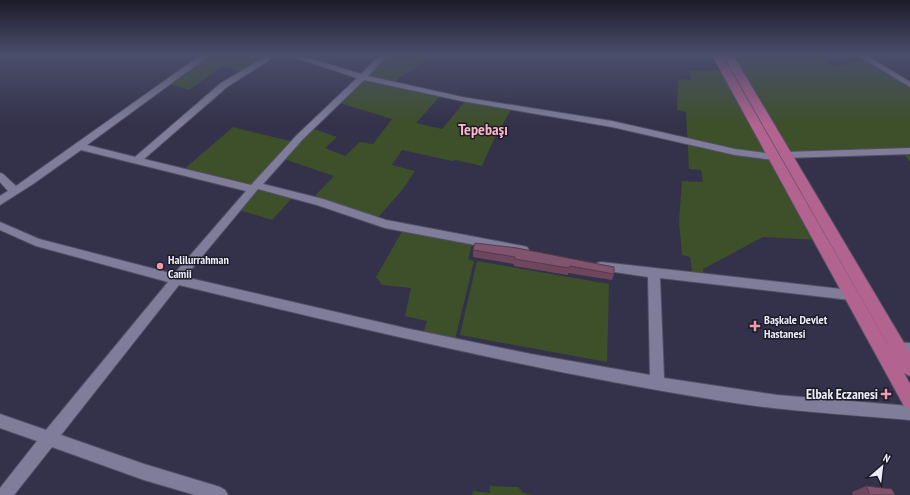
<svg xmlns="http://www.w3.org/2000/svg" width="910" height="495" font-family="'PT Sans Narrow',sans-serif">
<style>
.green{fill:#3d502a}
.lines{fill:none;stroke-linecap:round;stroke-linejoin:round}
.minor-casing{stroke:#525065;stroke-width:2}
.major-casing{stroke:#525065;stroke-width:2}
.minor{fill:#7f7d9a;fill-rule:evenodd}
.major{fill:#b2638f;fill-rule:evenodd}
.wall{fill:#6e475f}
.building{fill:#80536e;stroke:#5a3a4d}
.poi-dot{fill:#f29aaf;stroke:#1c1b26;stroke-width:1.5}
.labels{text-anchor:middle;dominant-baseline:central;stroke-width:3;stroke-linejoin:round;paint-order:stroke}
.poi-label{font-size:12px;font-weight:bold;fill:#ecebfb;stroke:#1c1b26;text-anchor:start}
.near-poi-label{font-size:14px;font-weight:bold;fill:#ecebfb;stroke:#1c1b26;text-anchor:end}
.district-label{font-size:16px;font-weight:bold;fill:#f9b6c4;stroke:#1c1b26}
</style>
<rect width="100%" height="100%" fill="#34314a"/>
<path class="green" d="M 206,55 L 273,55 L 244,71 L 222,66 L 189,90 L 167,83 Z
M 384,55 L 435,55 L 399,78 L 394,84 L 441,95 L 416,123 L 442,129 L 466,100 L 512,108 L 494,139 L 482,166 L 455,160 L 452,161 L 402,150 L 392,165 L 415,171 L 403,189 L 375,221 L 311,200 L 334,176 L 281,158 L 256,185 L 295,195 L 272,220 L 236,209 L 253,189 L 182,171 L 233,127 L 294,142 L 308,127 L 337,137 L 325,148 L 345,156 L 360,142 L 373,144 L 392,119 L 336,102 Z
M 728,55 L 813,55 L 835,67 L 868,59 L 910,85 L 910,162 L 902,152 L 785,155 Z
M 689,70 L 727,71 L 819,240 L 763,237 L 703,269 L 705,280 L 693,278 L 690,257 L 682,255 L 679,221 L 682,181 L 703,182 L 701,170 L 689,169 L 686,112 L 677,110 L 678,79 L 691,80 Z
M 404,228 L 473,241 L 468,259 L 474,261 L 454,344 L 422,337 L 427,321 L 405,316 L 411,288 L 382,285 L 376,277 Z
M 477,261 L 609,284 L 607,362 L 460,335 Z
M 490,486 L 518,487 L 523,493 L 534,495 L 472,495 L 473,491 L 490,493 Z"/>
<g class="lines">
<defs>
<path id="minor" d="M 201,55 L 210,55 L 87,145 L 135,157 L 221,83 L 268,55 L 277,55 L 227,87 L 144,159 L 251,185 L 297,135 L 357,78 L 287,55 L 299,55 L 361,74 L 380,55 L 388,55 L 368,76 L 462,97 L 612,121 L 735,149 L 773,154 L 778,157 L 773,160 L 735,155 L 612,127 L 462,101 L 364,80 L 303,139 L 263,184 L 323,199 L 386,220 L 523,246 L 527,247 L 529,250 L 527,253 L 523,254 L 385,228 L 317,205 L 258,189 L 185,277 L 405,328 L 531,354 L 650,375 L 648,277 L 601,270 L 597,269 L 595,266 L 597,263 L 601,262 L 850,290 L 854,292 L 856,295 L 854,298 L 850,300 L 660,278 L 664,378 L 777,395 L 910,406 L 910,420 C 845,414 780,411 716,400 C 536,371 357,328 179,285 L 61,435 L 144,464 L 220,487 L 225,490 L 228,495 L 195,495 L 144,480 L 52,447 L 14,495 L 0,495 L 0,488 L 37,441 L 0,428 L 0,414 L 46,430 L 168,282 L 36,246 L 0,230 L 0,222 L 39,239 L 174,274 L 246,191 L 81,150 L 33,184 L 0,205 L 0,196 L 8,191 L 0,182 L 0,173 L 3,174 L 16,186 Z
M 857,55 L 866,55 L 910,82 L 910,87 Z
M 910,148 L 910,154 L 785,158 L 780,155 L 785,152 Z
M 893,342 L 910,343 L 910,355 L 888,352 L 887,348 L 888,344 Z"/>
<path id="major" d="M 712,55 L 722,55 L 904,373 L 723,55 L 733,55 L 910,353 L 910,376 L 904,373 L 910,384 L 910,408 L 904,406 Z"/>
</defs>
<use href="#minor" class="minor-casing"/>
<use href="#major" class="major-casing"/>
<use href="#minor" class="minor"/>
<use href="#major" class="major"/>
</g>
<path class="wall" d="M 473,250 L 614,274 L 612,280 L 568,273 L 568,275 L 514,266 L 514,264 L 473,257 Z
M 866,486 L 895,495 L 853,495 L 852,492 Z"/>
<path class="building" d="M 475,243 L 517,248 L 614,267 L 614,274 L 570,266 L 569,268 L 515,259 L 515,257 L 473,250 Z
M 866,486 L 892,489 L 895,495 L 870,495 Z"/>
<linearGradient id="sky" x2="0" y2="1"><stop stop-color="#1d1b29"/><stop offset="0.44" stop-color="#4a4e6b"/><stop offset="1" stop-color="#4a4e6b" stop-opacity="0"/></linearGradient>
<rect width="910" height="124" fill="url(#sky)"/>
<g class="poi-dot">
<circle cx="160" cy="266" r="4"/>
<path d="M753 320h4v4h4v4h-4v4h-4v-4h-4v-4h4z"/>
<path d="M884 388h4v4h4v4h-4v4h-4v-4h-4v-4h4z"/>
</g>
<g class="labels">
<g class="poi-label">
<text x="168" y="259">Halilurrahman<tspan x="168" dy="14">Camii</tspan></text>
<text x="764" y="319">Başkale Devlet<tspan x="764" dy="14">Hastanesi</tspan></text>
</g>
<g class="near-poi-label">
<text x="878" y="394">Elbak Eczanesi</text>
</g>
<g class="district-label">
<text x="483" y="129">Tepebaşı</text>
</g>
</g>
<g transform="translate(882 467) rotate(28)" stroke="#1c1b26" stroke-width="3" paint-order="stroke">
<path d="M0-3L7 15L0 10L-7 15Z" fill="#ecebfb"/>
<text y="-6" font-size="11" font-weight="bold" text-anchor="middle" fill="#ecebfb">N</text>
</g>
</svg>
